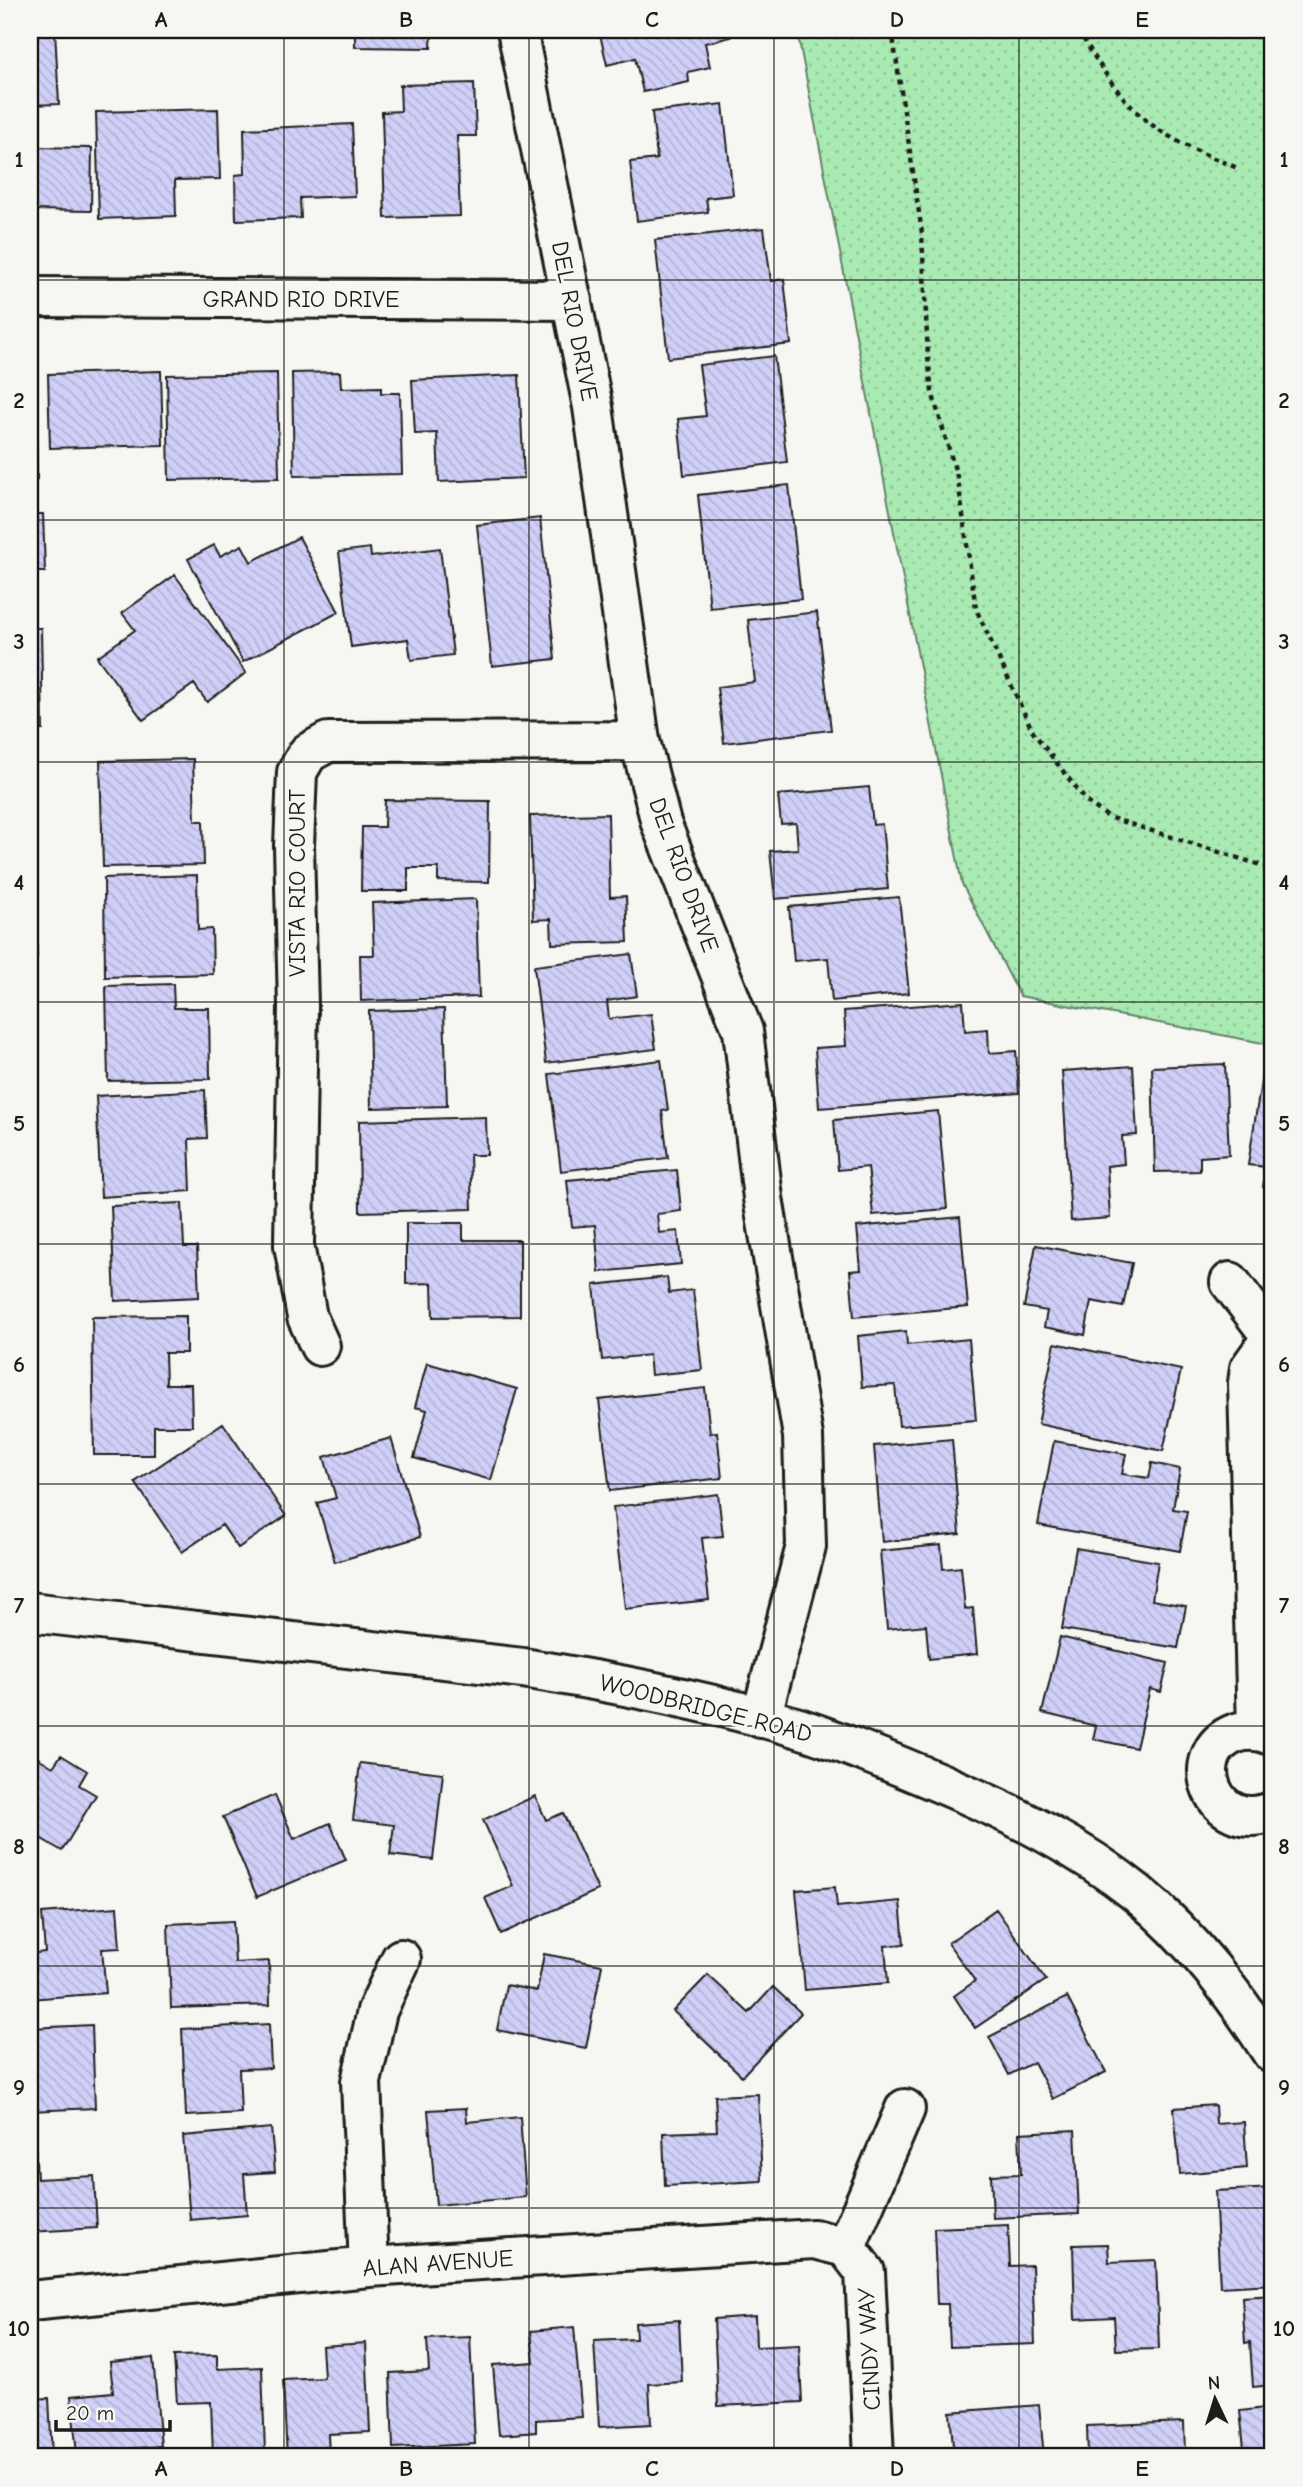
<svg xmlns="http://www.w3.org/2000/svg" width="1303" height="2487" font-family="'Comic Neue',sans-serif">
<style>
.grass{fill:url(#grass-dots);stroke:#628368;stroke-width:2}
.building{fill:url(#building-back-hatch);stroke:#1c1c1c;stroke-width:2}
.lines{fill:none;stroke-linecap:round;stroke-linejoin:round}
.minor-casing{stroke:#1c1c1c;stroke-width:44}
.tertiary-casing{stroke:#1c1c1c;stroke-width:44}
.path{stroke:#1c1c1c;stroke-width:4.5;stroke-dasharray:5 5;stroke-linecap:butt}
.minor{stroke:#f6f6f2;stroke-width:38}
.tertiary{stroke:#f6f6f2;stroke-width:38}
.grid{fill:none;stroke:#1c1c1c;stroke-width:2;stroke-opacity:0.55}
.labels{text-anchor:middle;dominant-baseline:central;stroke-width:6;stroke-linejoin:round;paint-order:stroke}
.street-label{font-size:24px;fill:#1c1c1c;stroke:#f6f6f2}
.neatline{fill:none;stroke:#1c1c1c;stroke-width:2.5}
.grid-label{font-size:23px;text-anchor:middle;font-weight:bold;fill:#1c1c1c}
</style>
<defs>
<pattern id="grass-dots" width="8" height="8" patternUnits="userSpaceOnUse" patternTransform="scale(1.75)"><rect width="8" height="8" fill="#a9eab3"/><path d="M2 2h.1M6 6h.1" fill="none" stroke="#91c899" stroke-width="1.8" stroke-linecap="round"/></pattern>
<pattern id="building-back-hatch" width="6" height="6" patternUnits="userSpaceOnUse" patternTransform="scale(1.75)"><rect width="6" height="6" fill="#d0cff8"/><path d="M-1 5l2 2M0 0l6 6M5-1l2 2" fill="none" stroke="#b2b1d4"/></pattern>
</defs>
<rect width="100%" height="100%" fill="#f6f6f2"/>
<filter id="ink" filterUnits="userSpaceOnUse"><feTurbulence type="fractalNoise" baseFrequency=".0143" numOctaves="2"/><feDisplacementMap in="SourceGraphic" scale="14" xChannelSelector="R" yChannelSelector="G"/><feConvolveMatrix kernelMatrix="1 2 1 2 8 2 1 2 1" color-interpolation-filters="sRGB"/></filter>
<g filter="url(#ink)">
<path class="grass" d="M 797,30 L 1273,30 L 1273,1045 L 1020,996 L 962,884 Z"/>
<path class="building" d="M 30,30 L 55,30 L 59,104 L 30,105 Z
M 321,30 L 432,30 L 431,48 L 355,47 L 355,33 L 321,33 Z
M 599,30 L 729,30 L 731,37 L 705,43 L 710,67 L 688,72 L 689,82 L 643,92 L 635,58 L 607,65 Z
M 474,83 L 476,136 L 457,136 L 460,216 L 385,218 L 382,112 L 401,111 L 400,85 Z
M 723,104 L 733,195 L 706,198 L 708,212 L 637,221 L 630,162 L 657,159 L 652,112 Z
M 218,109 L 220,179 L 175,180 L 176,216 L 99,219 L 96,112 Z
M 352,124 L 355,196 L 300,198 L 301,218 L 236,220 L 235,175 L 245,174 L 244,129 Z
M 30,147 L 92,148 L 91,211 L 30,210 Z
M 764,228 L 771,281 L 784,279 L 791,344 L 668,358 L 655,240 Z
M 774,356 L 787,462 L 684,475 L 678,419 L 706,416 L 699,365 Z
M 35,368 L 37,479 L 30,479 L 30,369 Z
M 161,371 L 163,445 L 50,448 L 48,374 Z
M 340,372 L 341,388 L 381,387 L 381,393 L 400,393 L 402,474 L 294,476 L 292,373 Z
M 277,373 L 279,478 L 169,480 L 167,375 Z
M 519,375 L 524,478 L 439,482 L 437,433 L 415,434 L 412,380 Z
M 789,485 L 801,599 L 710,608 L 698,495 Z
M 30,514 L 43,514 L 45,572 L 30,572 Z
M 540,518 L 555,659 L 492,666 L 477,525 Z
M 299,537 L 339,612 L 243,662 L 188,559 L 214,545 L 220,556 L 242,545 L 251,562 Z
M 370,548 L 371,557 L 440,548 L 453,655 L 411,660 L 408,639 L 351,647 L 339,552 Z
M 175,575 L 246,673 L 207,702 L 194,684 L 143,720 L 97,657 L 135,630 L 122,613 Z
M 817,612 L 831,730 L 724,743 L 717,687 L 755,682 L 748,620 Z
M 30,628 L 41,628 L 43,730 L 30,730 Z
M 30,759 L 33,759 L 35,846 L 30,846 Z
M 193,759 L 195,821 L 203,821 L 204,865 L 103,867 L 100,761 Z
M 869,787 L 873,825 L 882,824 L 888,889 L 775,899 L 770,851 L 798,849 L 796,823 L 781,824 L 778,795 Z
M 385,800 L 490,801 L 489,882 L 438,881 L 438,868 L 408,868 L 408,891 L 361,891 L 362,827 L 384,827 Z
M 608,814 L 610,897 L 626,896 L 628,942 L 552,944 L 551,919 L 533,920 L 530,816 Z
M 30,856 L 34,856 L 37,957 L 30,957 Z
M 197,875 L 198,930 L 212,929 L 213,974 L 105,977 L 104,878 Z
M 899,897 L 909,993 L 832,1001 L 828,958 L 794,961 L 789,907 Z
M 476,899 L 479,997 L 361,1001 L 360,955 L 374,955 L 372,903 Z
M 631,954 L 637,996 L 607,1001 L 609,1019 L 651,1014 L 656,1049 L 546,1063 L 534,966 Z
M 30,969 L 33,1066 L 30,1066 Z
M 173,984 L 174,1008 L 209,1008 L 210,1079 L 108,1081 L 106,986 Z
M 963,1002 L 965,1031 L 988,1029 L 989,1053 L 1016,1051 L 1019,1093 L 819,1108 L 815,1048 L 846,1046 L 844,1011 Z
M 444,1009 L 447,1106 L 371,1108 L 369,1011 Z
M 661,1060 L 668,1110 L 662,1111 L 668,1158 L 561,1171 L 549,1074 Z
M 1264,1062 L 1273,1063 L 1273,1189 L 1263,1187 L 1266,1167 L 1248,1165 Z
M 1225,1064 L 1229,1155 L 1200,1157 L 1200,1171 L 1155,1172 L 1152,1067 Z
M 1133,1066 L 1137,1135 L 1122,1136 L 1124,1164 L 1107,1166 L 1110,1218 L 1071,1221 L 1062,1071 Z
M 205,1090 L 207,1138 L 189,1139 L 191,1191 L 101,1197 L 96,1096 Z
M 30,1096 L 35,1096 L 37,1187 L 30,1187 Z
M 938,1111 L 947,1209 L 873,1215 L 868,1167 L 838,1170 L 834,1120 Z
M 486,1117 L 487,1155 L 470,1155 L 472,1209 L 360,1212 L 359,1121 Z
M 677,1170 L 681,1211 L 657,1214 L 659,1233 L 678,1231 L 681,1264 L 599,1272 L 595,1225 L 572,1227 L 567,1180 Z
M 30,1196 L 32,1196 L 35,1299 L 30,1299 Z
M 182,1203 L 184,1247 L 197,1247 L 199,1297 L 115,1301 L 111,1206 Z
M 960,1217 L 968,1307 L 854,1317 L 850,1271 L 861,1270 L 857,1227 Z
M 406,1223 L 463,1223 L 463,1240 L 520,1240 L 520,1316 L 433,1317 L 432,1283 L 406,1284 Z
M 1036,1245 L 1132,1263 L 1123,1307 L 1091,1301 L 1085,1335 L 1044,1327 L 1047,1311 L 1024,1307 Z
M 667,1277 L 669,1293 L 693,1290 L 702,1370 L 651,1375 L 649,1355 L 602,1360 L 594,1285 Z
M 186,1316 L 186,1353 L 165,1353 L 166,1384 L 191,1384 L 192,1426 L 154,1426 L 154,1455 L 94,1455 L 92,1317 Z
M 906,1331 L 907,1345 L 969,1339 L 976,1420 L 899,1426 L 895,1385 L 862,1387 L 858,1336 Z
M 1055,1343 L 1181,1370 L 1163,1451 L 1038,1424 Z
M 427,1363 L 517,1389 L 491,1480 L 414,1458 L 427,1410 L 415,1407 Z
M 705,1388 L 710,1433 L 717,1432 L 722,1478 L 610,1491 L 599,1400 Z
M 223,1423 L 286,1516 L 238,1548 L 222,1525 L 182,1552 L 135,1482 Z
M 391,1438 L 420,1537 L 335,1562 L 317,1503 L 336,1498 L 324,1457 Z
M 952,1439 L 960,1534 L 882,1542 L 874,1446 Z
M 1054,1441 L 1126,1454 L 1122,1474 L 1149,1478 L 1152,1463 L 1180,1469 L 1173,1509 L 1187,1511 L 1180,1551 L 1038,1525 Z
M 718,1494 L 723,1536 L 702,1538 L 709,1600 L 625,1609 L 613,1507 Z
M 941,1545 L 943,1569 L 961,1567 L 965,1609 L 973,1608 L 977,1654 L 929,1659 L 926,1625 L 887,1629 L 880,1551 Z
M 1076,1548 L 1158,1562 L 1152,1600 L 1186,1606 L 1178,1648 L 1062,1629 Z
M 1060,1637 L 1168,1663 L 1161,1692 L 1150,1689 L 1136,1748 L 1093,1739 L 1096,1726 L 1042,1713 Z
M 30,1753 L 53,1767 L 61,1755 L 87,1771 L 79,1785 L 96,1795 L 62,1851 L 30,1832 Z
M 360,1763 L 443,1773 L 433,1860 L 390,1855 L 394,1825 L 353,1820 Z
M 275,1795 L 294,1839 L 330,1823 L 346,1860 L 257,1897 L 223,1817 Z
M 535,1796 L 546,1820 L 563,1813 L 598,1890 L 501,1934 L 485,1898 L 513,1886 L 483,1820 Z
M 835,1887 L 837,1907 L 900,1901 L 904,1944 L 885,1946 L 888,1983 L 805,1990 L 796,1890 Z
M 117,1907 L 120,1948 L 102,1949 L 106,1993 L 30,1999 L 30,1954 L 45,1952 L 42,1913 Z
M 996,1909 L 1046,1980 L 975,2028 L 954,1996 L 975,1981 L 948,1943 Z
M 233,1921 L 235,1963 L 269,1961 L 270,2005 L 171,2008 L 168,1924 Z
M 544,1954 L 602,1965 L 586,2048 L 497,2030 L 506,1985 L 537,1991 Z
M 708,1975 L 749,2013 L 773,1987 L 801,2013 L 742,2076 L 673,2011 Z
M 1067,1997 L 1106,2072 L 1053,2099 L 1034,2062 L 1009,2075 L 989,2037 Z
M 269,2024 L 271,2068 L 239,2069 L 241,2113 L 186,2116 L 182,2029 Z
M 92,2025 L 95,2108 L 30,2111 L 30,2028 Z
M 758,2094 L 762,2181 L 665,2186 L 663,2133 L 717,2131 L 715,2096 Z
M 1215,2105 L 1216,2124 L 1244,2122 L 1247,2168 L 1180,2174 L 1174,2108 Z
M 466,2108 L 467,2122 L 520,2117 L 526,2197 L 436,2205 L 428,2110 Z
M 271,2128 L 275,2172 L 244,2174 L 247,2215 L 190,2220 L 183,2136 Z
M 1075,2130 L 1079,2214 L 993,2218 L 991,2175 L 1021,2174 L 1019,2133 Z
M 30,2144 L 35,2144 L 37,2179 L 94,2176 L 97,2228 L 30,2232 Z
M 1273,2188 L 1273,2284 L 1220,2287 L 1215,2191 Z
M 1008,2225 L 1010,2266 L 1032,2265 L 1035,2344 L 950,2347 L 948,2304 L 937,2304 L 934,2228 Z
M 1108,2244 L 1109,2262 L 1156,2260 L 1159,2349 L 1116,2350 L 1114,2317 L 1075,2319 L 1073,2245 Z
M 1273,2295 L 1273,2385 L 1253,2387 L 1250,2342 L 1245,2343 L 1242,2297 Z
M 755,2316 L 756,2347 L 799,2345 L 802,2402 L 718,2406 L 714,2319 Z
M 679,2320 L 682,2382 L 649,2384 L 651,2424 L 599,2427 L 594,2341 L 636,2339 L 635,2323 Z
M 574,2327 L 582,2417 L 536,2420 L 536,2432 L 499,2435 L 493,2365 L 534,2362 L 531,2331 Z
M 470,2337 L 475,2444 L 393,2448 L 390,2373 L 429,2371 L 427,2339 Z
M 366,2343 L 370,2432 L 328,2434 L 329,2457 L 287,2457 L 283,2380 L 324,2378 L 322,2346 Z
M 217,2355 L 217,2369 L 262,2367 L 265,2453 L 213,2455 L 211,2402 L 177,2403 L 174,2356 Z
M 153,2358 L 161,2446 L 77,2454 L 71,2396 L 113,2392 L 110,2362 Z
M 49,2398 L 52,2457 L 30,2457 L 30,2399 Z
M 1039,2405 L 1044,2457 L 954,2457 L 950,2412 Z
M 1273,2407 L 1273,2457 L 1245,2457 L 1240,2411 Z
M 1184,2422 L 1185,2457 L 1088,2457 L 1087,2426 Z"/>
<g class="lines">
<defs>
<path id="minor" d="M 517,30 L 593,407 L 640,741 L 661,823 L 743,1031 L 763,1198 L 803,1436 L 806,1546 L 761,1718
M 30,297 L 572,300
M 1230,1282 L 1272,1337
M 320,1346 L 307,1317 L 294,1245 L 298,1006 L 294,846 L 297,772 L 308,753 L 328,742 L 640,741
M 1257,1730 L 1248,1383 L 1250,1368 L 1273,1336
M 1273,1736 C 1261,1730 1249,1729 1236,1733 C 1182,1753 1213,1837 1273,1811
M 846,2247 L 865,2272 L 874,2457
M 846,2247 L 905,2109
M 369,2267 L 361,2082 L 377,2011 L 401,1959
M 30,2301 L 369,2267 L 814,2239 L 846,2247"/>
<path id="tertiary" d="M 30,1612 L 523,1668 C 617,1683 711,1701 802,1729 C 850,1745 898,1765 945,1785 C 1013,1814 1078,1846 1137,1893 C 1192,1938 1235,1995 1273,2054"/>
</defs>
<use href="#minor" class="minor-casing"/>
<use href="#tertiary" class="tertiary-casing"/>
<path class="path" d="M 892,30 L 922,233 L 928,357 L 932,392 L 958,480 L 976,609 L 1033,732 L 1086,801 L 1108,817 L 1273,869
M 1078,30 C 1094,56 1109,82 1130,105 C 1159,137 1201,153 1240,169"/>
<use href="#minor" class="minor"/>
<use href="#tertiary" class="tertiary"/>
</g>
</g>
<path class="grid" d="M 284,30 L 284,2457M 529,30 L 529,2457M 774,30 L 774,2457M 1019,30 L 1019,2457M 30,280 L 1273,280M 30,520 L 1273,520M 30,762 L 1273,762M 30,1002 L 1273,1002M 30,1244 L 1273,1244M 30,1484 L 1273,1484M 30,1726 L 1273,1726M 30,1966 L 1273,1966M 30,2208 L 1273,2208"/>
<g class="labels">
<g class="street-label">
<text x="301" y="299">GRAND RIO DRIVE</text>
<text transform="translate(575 321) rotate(79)">DEL RIO DRIVE</text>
<text transform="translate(684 875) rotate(70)">DEL RIO DRIVE</text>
<text transform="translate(297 883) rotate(-90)">VISTA RIO COURT</text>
<text transform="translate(706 1708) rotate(14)">WOODBRIDGE ROAD</text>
<text transform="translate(438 2263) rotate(-4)">ALAN AVENUE</text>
<text transform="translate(869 2349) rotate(-93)">CINDY WAY</text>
</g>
</g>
<rect width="1303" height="2487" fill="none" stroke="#f6f6f2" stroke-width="77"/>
<g transform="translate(1215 2399) rotate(356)" stroke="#f6f6f2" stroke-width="5" paint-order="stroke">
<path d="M0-5L12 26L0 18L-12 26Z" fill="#1c1c1c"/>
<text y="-10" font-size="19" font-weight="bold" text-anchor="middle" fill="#1c1c1c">N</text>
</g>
<path d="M56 2420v10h114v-10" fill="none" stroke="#1c1c1c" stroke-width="3.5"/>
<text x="66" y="2420" font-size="21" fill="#1c1c1c" stroke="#f6f6f2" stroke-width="5" paint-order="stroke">20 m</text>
<rect x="38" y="38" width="1226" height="2410" class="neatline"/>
<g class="grid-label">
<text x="161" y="27">A</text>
<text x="406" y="27">B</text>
<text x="652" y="27">C</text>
<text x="897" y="27">D</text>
<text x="1142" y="27">E</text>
<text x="19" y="167">1</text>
<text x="1284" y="167">1</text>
<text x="19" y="408">2</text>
<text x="1284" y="408">2</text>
<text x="19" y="649">3</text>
<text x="1284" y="649">3</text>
<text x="19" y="890">4</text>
<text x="1284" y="890">4</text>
<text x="19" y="1131">5</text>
<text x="1284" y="1131">5</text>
<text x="19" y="1372">6</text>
<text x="1284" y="1372">6</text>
<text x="19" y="1613">7</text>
<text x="1284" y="1613">7</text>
<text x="19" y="1854">8</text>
<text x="1284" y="1854">8</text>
<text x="19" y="2095">9</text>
<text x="1284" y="2095">9</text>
<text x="19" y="2336">10</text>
<text x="1284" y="2336">10</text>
<text x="161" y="2476">A</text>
<text x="406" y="2476">B</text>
<text x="652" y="2476">C</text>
<text x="897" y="2476">D</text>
<text x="1142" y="2476">E</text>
</g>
</svg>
